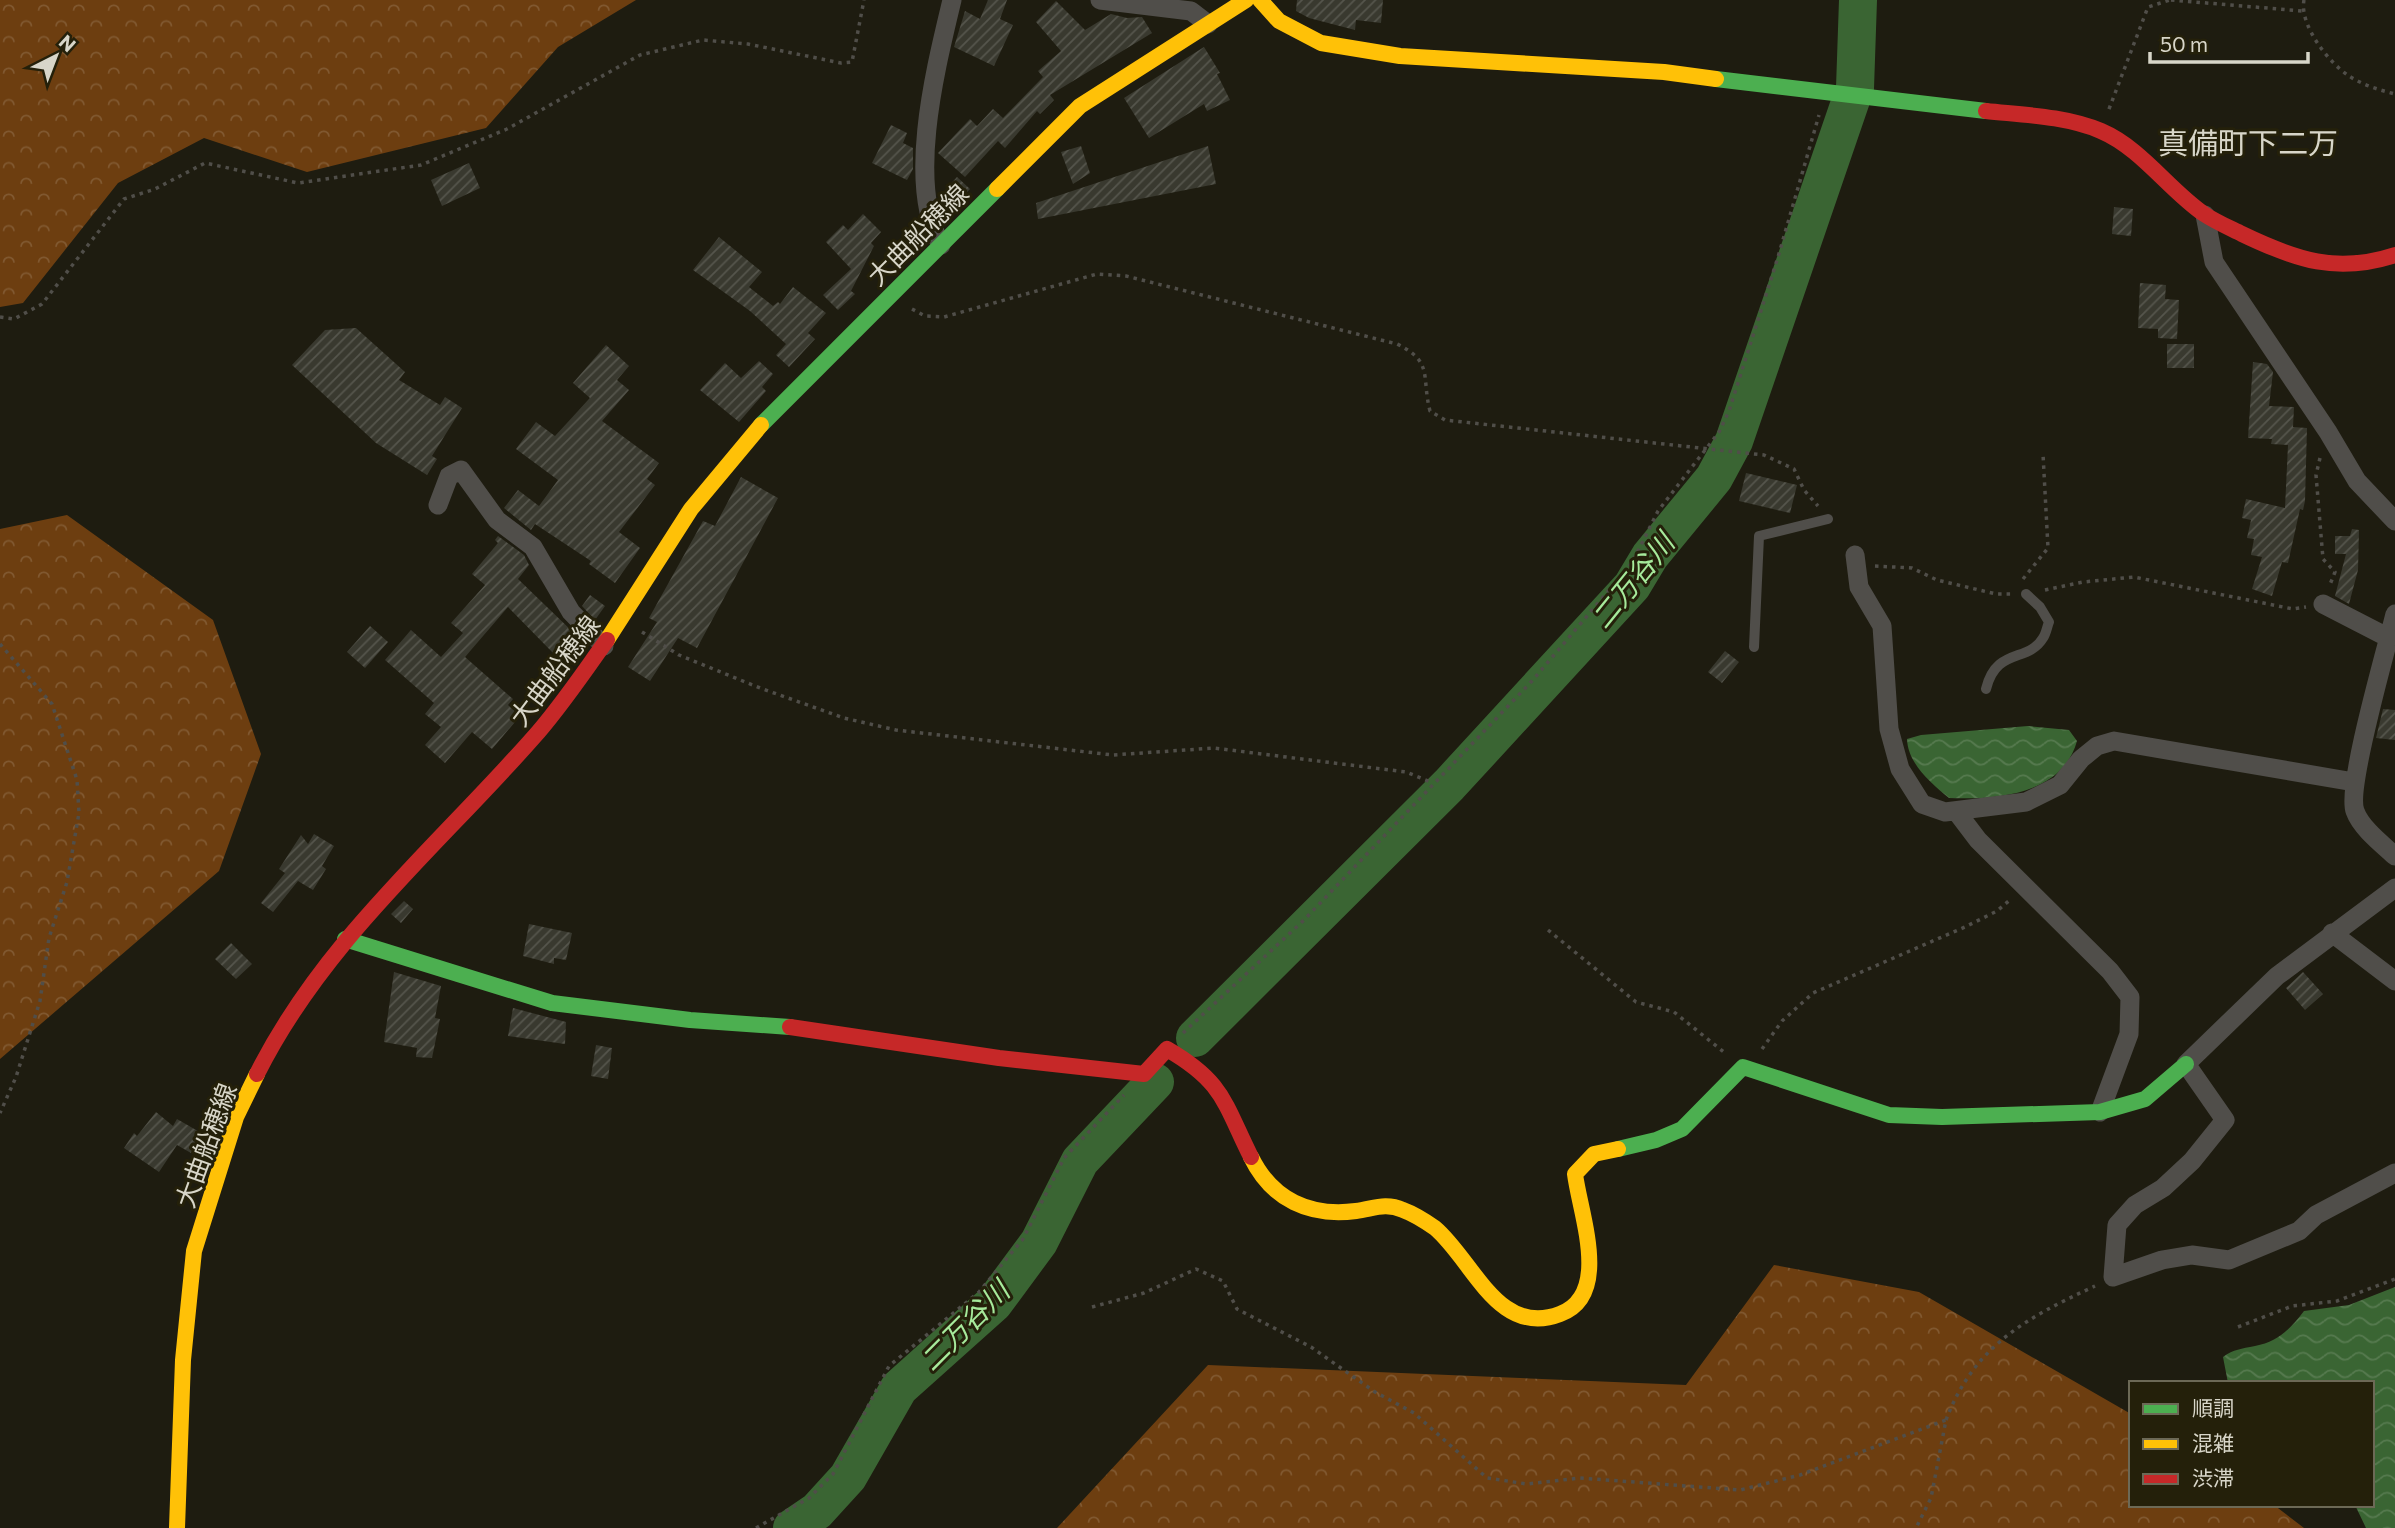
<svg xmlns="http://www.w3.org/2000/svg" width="2395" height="1528" font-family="Commissioner,'Noto Sans JP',sans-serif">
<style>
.forest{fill:url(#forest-crowns)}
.water{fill:url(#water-waves)}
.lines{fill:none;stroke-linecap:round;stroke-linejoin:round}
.river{stroke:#3a6533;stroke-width:38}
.building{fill:url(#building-hatch)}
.path{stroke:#504e49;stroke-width:3.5;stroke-dasharray:3.5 5;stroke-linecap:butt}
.lane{stroke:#504e4a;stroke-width:10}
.street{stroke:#504e4a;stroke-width:19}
.fast{stroke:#4caf50;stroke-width:16}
.slow{stroke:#ffc107;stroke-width:16}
.jam{stroke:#c62828;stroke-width:16}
.labels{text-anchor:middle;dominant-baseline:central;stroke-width:6;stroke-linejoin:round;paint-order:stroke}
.street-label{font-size:26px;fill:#d8d6c9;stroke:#24200a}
.water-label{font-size:28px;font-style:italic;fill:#a6ea9b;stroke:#24200a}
.quarter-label{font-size:30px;fill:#d8d6c9;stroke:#24200a}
</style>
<defs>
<pattern id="forest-crowns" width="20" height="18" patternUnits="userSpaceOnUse" patternTransform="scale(1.75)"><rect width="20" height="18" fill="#6d3e10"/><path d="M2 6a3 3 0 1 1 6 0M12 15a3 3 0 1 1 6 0" fill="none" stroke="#815931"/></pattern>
<pattern id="water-waves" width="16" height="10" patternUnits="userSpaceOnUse" patternTransform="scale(1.75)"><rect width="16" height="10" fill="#3a6533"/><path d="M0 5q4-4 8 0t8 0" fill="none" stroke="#567a4f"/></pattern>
<pattern id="building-hatch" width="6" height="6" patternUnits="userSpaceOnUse" patternTransform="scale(1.75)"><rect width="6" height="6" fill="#39392f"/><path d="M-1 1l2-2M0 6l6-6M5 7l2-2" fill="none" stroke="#55554c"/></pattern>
</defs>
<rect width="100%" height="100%" fill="#1e1c10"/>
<path class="forest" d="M 0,0 L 636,0 L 558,47 L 486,128 L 307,172 L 204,138 L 118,183 L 23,303 L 0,307 Z
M 67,515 L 213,620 L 261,754 L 219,871 L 0,1059 L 0,529 Z
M 1774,1265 L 1919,1292 L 2131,1414 L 2131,1505 L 2274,1505 L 2304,1528 L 1057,1528 L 1208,1365 L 1686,1385 Z"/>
<path class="water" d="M 2028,726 L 2069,730 L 2077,741 C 2062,795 1996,800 1949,798 C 1931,783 1908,764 1907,739 L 1921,735 Z
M 2395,1287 L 2395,1528 L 2366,1528 L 2355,1505 L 2372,1505 L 2372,1383 L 2228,1383 L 2223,1357 C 2234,1349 2241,1349 2255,1346 C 2278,1342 2290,1329 2304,1311 L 2349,1305 Z"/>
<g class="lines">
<path class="river" d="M 1195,1038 L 1449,785 L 1632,586 L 1650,556 L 1714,478 L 1734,441 L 1855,88 L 1858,0
M 792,1528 L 817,1511 L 848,1477 L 899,1388 L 994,1303 L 1039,1242 L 1080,1161 L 1155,1082"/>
</g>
<path class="building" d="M 988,0 L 1007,0 L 1000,19 L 1013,25 L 994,66 L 954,47 L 965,11 L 980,19 Z
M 1297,0 L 1383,0 L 1381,23 L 1356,20 L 1355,30 L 1309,18 L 1296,11 Z
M 1056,1 L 1085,30 L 1111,14 L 1127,18 L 1142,17 L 1152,33 L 1050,95 L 1054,100 L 1040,114 L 1037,111 L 1005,148 L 998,141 L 965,177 L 938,153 L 970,119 L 977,126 L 993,109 L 1003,118 L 1043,77 L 1038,71 L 1061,51 L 1036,22 Z
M 1204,47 L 1220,73 L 1217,74 L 1230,100 L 1207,111 L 1204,104 L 1149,138 L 1124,98 Z
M 891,125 L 907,133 L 903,143 L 913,148 L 913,169 L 907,180 L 872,163 Z
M 1081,146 L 1090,173 L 1073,184 L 1061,152 Z
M 1208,146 L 1216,184 L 1038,219 L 1036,203 Z
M 469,163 L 480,188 L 442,206 L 431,180 Z
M 957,177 L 970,189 L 946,214 L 942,210 L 939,197 Z
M 2114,207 L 2133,209 L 2131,236 L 2112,234 Z
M 863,214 L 881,232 L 871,243 L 874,246 L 851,291 L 855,294 L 838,310 L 823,295 L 851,269 L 826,242 L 843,225 L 848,230 Z
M 719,237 L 762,272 L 749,287 L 773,306 L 778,302 L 780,304 L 793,287 L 826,313 L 808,333 L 815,339 L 789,367 L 776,355 L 786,344 L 750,311 L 693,270 Z
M 2140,283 L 2166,285 L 2165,299 L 2179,300 L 2177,339 L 2158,338 L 2158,329 L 2138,328 Z
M 356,328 L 405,372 L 399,380 L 440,405 L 445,397 L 462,408 L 432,456 L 437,459 L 427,475 L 376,443 L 292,365 L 325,330 Z
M 2167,344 L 2194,344 L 2194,368 L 2167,368 Z
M 606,345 L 629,366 L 617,380 L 629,390 L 602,421 L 659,463 L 647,479 L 655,485 L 619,532 L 640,548 L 615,583 L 589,564 L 591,561 L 535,524 L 531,530 L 504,508 L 518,490 L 539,506 L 558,480 L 516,449 L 536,422 L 555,436 L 590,398 L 573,383 Z
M 759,361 L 773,374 L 762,387 L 766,391 L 739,422 L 700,390 L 725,363 L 741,378 Z
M 2253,362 L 2267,364 L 2273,372 L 2269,406 L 2294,407 L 2293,427 L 2307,428 L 2305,501 L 2303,510 L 2300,509 L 2288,563 L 2282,562 L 2272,596 L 2252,589 L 2262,557 L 2251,555 L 2254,539 L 2247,538 L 2251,520 L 2242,518 L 2246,499 L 2285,508 L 2288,445 L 2271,444 L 2272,439 L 2248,438 Z
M 1746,473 L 1797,485 L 1790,513 L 1739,501 Z
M 741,477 L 778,498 L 697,648 L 678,638 L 650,681 L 628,667 L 657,622 L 649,618 L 703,521 L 715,526 Z
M 2352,529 L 2359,530 L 2358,570 L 2349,604 L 2335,596 L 2346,554 L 2335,554 L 2335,536 L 2350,536 Z
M 498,536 L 524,555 L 529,565 L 518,579 L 575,634 L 555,655 L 508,607 L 465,657 L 513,699 L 508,705 L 520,716 L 492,749 L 472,732 L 445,763 L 425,745 L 441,727 L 425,714 L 434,703 L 385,660 L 411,630 L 441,657 L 463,633 L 451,623 L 485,585 L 472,574 L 498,543 L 495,540 Z
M 590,595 L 605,606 L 595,620 L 582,606 Z
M 370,626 L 388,642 L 365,668 L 347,652 Z
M 1725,651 L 1739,662 L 1722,683 L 1708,672 Z
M 2383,709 L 2395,710 L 2395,740 L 2376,738 Z
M 314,834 L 334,846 L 322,866 L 326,869 L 313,890 L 298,881 L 273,912 L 261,903 L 285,873 L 279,869 L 301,835 L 308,844 Z
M 404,901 L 413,909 L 401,923 L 391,914 Z
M 529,924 L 572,933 L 566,960 L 554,958 L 554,964 L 523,956 Z
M 231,943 L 252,964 L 236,979 L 215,959 Z
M 394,972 L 441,986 L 435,1018 L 440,1019 L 432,1058 L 416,1057 L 417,1048 L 384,1042 Z
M 2303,972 L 2323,994 L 2305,1010 L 2286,988 Z
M 513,1008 L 566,1022 L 565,1044 L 508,1036 Z
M 596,1045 L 612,1048 L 608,1079 L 591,1076 Z
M 156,1112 L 173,1126 L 177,1119 L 203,1134 L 191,1153 L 177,1145 L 159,1172 L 124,1148 L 134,1133 L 137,1136 Z"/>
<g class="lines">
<path class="path" d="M 2171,0 L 2302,11
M 2304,0 C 2299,25 2329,63 2349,76 C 2363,85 2379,90 2395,94
M 2109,109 L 2148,7 L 2170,0
M 912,309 L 925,316 L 944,317 L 1097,274 L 1126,276 L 1397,344 C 1434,362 1421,376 1430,411 L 1445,420 L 1764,455 L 1794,469 L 1804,490 L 1818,506
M 0,317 L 14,319 L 42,304 L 124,199 L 155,189 L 205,163 L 298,183 L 421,165 L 507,129 L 640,55 L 703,40 L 748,44 L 841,63 L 852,62 L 864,0
M 2320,458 L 2316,475 L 2323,559 L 2335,572 L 2329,587
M 1875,566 L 1912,568 L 1937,580 L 1996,594 L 2014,594
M 2023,579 L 2048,548 L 2043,454
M 2045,590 L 2083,582 L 2134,577 L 2293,609 L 2306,607
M 642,632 L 679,655 L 760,688 L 844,718 L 896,730 L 1113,755 L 1214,748 L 1406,772 L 1433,783
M 0,644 L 52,704 L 77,780 L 79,813 L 67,882 L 49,938 L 40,1001 L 16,1077 L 0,1113
M 1548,930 L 1636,1002 L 1674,1012 L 1725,1053
M 1183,1033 L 1304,920 L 1532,681 L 1632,563 L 1658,511 L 1719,432 L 1729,411 L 1778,257 L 1819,115
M 1762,1049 L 1782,1021 L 1813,993 L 1965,927 L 1997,911 L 2011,899
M 1092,1307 L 1144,1293 L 1196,1269 L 1223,1281 L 1237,1309 L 1311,1347 L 1375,1392 L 1414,1413 L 1487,1478 L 1527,1484 L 1580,1478 L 1740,1490 L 1800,1475 L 1946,1420 L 1931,1498 L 1916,1528
M 2238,1327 L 2292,1306 L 2337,1301 L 2395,1279
M 1946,1420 C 1974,1346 2026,1318 2095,1286
M 756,1528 L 809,1498 L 833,1474 L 889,1366 L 979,1292 L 1023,1239 L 1064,1158 L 1124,1095"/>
<path class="lane" d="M 1754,647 L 1759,536 L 1828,519
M 1986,689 C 1996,647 2028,663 2043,638 C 2046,634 2047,627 2049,622 L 2040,607 L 2026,594"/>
<path class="street" d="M 1100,0 L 1191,11 L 1208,24
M 2205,215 L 2214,262 L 2328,432 L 2357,481 L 2395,521
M 941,245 C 906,183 936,67 952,0
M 438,505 L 449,476 L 461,470 L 497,520 L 533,547 L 571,612 L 604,646
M 1855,555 L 1859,587 L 1882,626 L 1889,729 L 1900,769 L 1922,804 L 1945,812 L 2026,802 L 2060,785 L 2081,759 L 2097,746 L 2114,741 L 2354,782
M 2323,604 L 2389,638
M 2395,614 C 2387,647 2346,787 2355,811 C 2361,828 2382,844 2395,856
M 1956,811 L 1978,840 L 2110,971 L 2130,997 L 2129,1034 L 2100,1112
M 2395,888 L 2277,976 L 2186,1064 L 2225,1120 L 2192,1161 L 2163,1188 L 2135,1205 L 2117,1225 L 2113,1277 L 2162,1260 L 2192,1255 L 2229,1260 L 2299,1231 L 2316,1215 L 2395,1173
M 2332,933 L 2395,981"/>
<path class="fast" d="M 1716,79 L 1986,111
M 761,425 L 997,189
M 345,939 L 552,1003 L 690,1020 L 790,1027
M 1618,1149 L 1656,1140 L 1682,1129 L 1743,1067 L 1889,1115 L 1942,1117 L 2100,1112 L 2145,1099 L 2186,1064"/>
<path class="slow" d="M 1260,0 L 1279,21 L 1321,43 L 1400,56 L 1664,72 L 1716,79
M 997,189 L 1080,106 L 1246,0
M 607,640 L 691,509 L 761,425
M 1251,1157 C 1272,1200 1310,1217 1356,1211 C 1373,1209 1385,1202 1403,1210 C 1414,1214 1425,1221 1435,1228 C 1473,1260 1498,1338 1560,1314 C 1612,1295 1580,1214 1575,1174 L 1594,1154 L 1618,1149
M 177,1528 L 183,1360 L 194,1251 L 236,1117 L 257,1074"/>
<path class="jam" d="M 1986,111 C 2024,115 2065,116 2101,131 C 2141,148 2169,190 2204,214 C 2216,222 2230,228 2242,234 C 2296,260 2337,274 2395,255
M 790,1027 L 999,1058 L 1144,1074 L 1167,1049 C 1224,1082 1224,1103 1251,1157
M 257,1074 C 323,942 437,847 533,738 C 560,708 583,673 607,640"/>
</g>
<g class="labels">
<g class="street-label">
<text transform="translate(917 234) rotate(-45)">大曲船穂線</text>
<text transform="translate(554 670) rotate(-53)">大曲船穂線</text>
<text transform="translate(205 1145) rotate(-70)">大曲船穂線</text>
</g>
<g class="water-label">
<text transform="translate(1632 580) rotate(-51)">二万谷川</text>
<text transform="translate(964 1325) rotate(-45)">二万谷川</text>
</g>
<g class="quarter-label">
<text x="2248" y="141">真備町下二万</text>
</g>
</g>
<rect x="2129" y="1381" width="245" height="126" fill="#24200a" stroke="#6c6956" stroke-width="2"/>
<rect x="2143" y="1404" width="35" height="10" fill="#4caf50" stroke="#6c6956" stroke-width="2"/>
<text x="2192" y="1416" font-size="21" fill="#d8d6c9">順調</text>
<rect x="2143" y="1439" width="35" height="10" fill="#ffc107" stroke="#6c6956" stroke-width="2"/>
<text x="2192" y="1451" font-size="21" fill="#d8d6c9">混雑</text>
<rect x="2143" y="1474" width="35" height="10" fill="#c62828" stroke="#6c6956" stroke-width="2"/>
<text x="2192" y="1486" font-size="21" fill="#d8d6c9">渋滞</text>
<g transform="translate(56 56) rotate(42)" stroke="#24200a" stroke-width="5" paint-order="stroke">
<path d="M0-5L12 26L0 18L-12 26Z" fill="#d8d6c9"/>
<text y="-10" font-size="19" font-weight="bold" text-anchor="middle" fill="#d8d6c9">N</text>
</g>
<path d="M2150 52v10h158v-10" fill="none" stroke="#d8d6c9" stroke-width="3.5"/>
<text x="2160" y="52" font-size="21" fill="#d8d6c9" stroke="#24200a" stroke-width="5" paint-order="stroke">50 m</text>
</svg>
